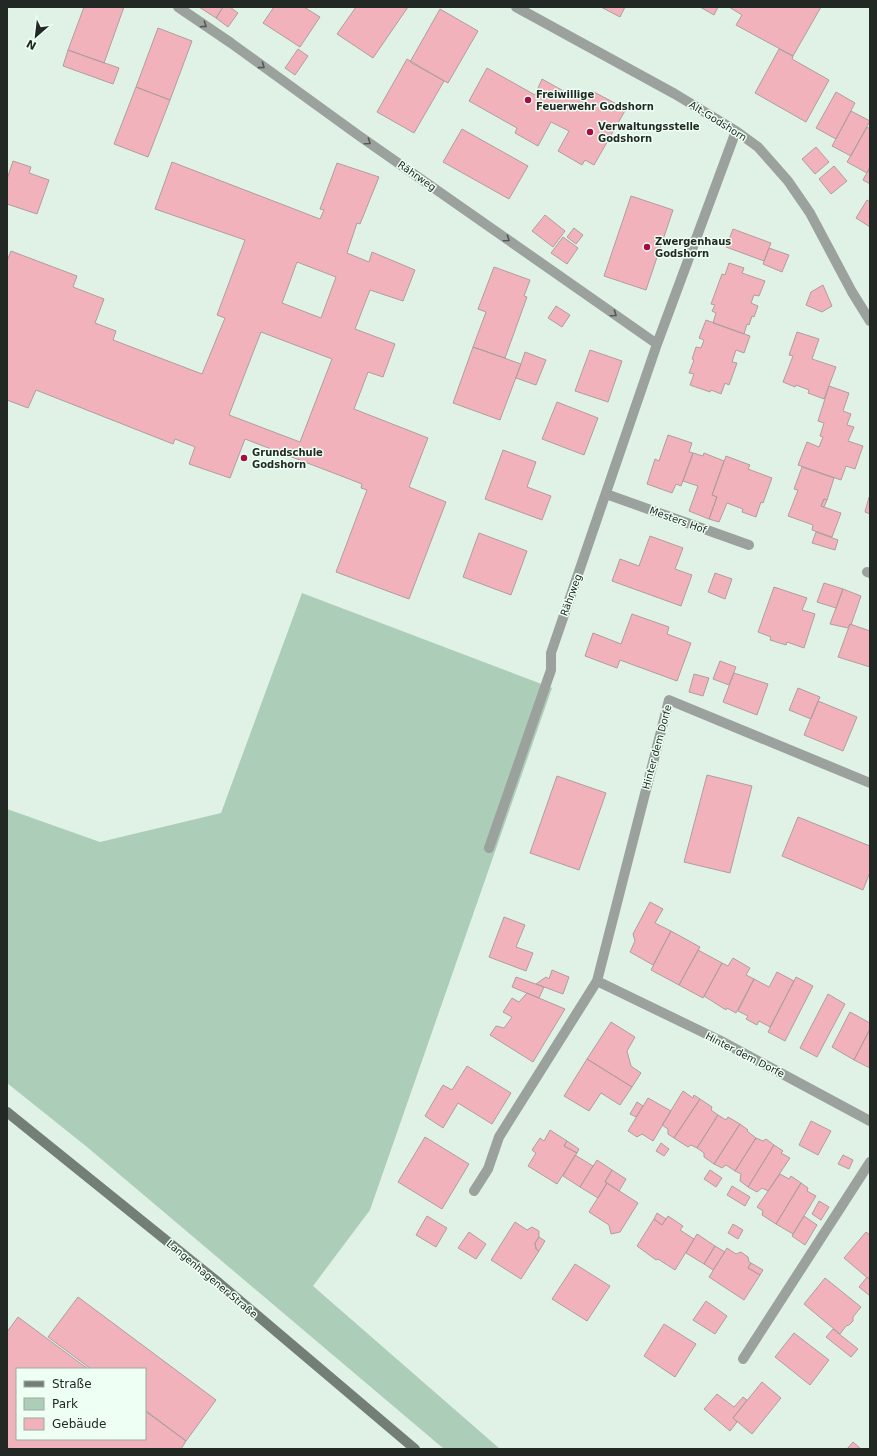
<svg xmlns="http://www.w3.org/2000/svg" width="877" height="1456" font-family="'DejaVu Sans',sans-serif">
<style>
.green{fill:#acceb9}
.building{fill:#f1b2bb;stroke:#b19d9f;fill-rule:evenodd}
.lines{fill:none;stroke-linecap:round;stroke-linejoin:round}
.minor{stroke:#9ba29d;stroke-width:10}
.secondary{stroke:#737e77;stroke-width:10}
.oneway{stroke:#525955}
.poi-dot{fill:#a50c43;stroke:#eefff4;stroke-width:1.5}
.labels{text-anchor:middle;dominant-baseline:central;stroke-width:3;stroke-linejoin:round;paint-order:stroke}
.poi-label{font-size:10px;font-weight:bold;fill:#222925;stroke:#eefff4;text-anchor:start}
.street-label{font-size:10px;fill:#222925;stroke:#eefff4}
</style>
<rect width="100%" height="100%" fill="#e0f2e6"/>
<path class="green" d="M 302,593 L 552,688 L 370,1210 L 313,1286 L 500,1449 L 444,1449 L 87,1147 L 7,1083 L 7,809 L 100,842 L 221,813 Z"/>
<path class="building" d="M 84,7 L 124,7 L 104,63 L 68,50 Z
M 199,7 L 223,7 L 216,18 Z
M 223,7 L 230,7 L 238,13 L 228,27 L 216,18 Z
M 274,7 L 304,7 L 320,17 L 300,47 L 263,23 Z
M 356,7 L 408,7 L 373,58 L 337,34 Z
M 601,7 L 625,7 L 620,17 Z
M 700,7 L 718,7 L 714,15 Z
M 729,7 L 821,7 L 793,56 L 736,25 L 742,15 Z
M 440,9 L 478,31 L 448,83 L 410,62 Z
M 158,28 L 192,41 L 170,100 L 136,87 Z
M 298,49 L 308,56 L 295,75 L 285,68 Z
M 779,49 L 793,56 L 792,59 L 829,80 L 806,122 L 755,93 Z
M 68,50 L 119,68 L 113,84 L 63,66 Z
M 407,59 L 444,81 L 414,133 L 377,112 Z
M 487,68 L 535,95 L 542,79 L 585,103 L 592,91 L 626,109 L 594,165 L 585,160 L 582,165 L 558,151 L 569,131 L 551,122 L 538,146 L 515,133 L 517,128 L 469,101 Z
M 136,87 L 170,100 L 148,157 L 114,144 Z
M 836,92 L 855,103 L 836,139 L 816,128 Z
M 851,111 L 870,121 L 851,156 L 832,146 Z
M 867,127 L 870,129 L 870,167 L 867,173 L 847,162 Z
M 462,129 L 528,166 L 509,199 L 443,162 Z
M 816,147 L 829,162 L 815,174 L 802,159 Z
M 13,161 L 31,167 L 29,173 L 49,180 L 37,214 L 7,204 L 7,179 Z
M 172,162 L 320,219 L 324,210 L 320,209 L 337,163 L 379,177 L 360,224 L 357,223 L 347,253 L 369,262 L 372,252 L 415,270 L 403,301 L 370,290 L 355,329 L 395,344 L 383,377 L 368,372 L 354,409 L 428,438 L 409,487 L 446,502 L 409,599 L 336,572 L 367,490 L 361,488 L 362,484 L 245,439 L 230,478 L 189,464 L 195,447 L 175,439 L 173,444 L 36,390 L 28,408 L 7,400 L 7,261 L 11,251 L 77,276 L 73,287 L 104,299 L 95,323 L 116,331 L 113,340 L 202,374 L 225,318 L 217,315 L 245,240 L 155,209 ZM 297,262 L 336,277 L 321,318 L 282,303 ZM 261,332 L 332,359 L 300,442 L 229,415 Z
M 834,166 L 847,181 L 831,194 L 819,179 Z
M 870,167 L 870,184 L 863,180 Z
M 631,196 L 673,210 L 646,290 L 604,276 Z
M 867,200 L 870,202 L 870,227 L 856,218 Z
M 545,215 L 565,231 L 553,247 L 532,231 Z
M 574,228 L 583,235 L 576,244 L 567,237 Z
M 733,229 L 771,243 L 764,261 L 726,247 Z
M 563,237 L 578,248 L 567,264 L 551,253 Z
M 769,248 L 789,255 L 782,272 L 763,264 Z
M 729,263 L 744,268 L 742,273 L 765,281 L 759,296 L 754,295 L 751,303 L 758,306 L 754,317 L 752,316 L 749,325 L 747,324 L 744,334 L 713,323 L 716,313 L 712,311 L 715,305 L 711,304 L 722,274 L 725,275 Z
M 494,267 L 530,280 L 524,296 L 527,297 L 505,358 L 473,347 L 486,312 L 478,309 Z
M 823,285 L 832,306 L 822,312 L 806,305 L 811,292 Z
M 556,306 L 570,315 L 562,327 L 548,318 Z
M 706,320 L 750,336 L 744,353 L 736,350 L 732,362 L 737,363 L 729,385 L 725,383 L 721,394 L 711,390 L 710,392 L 690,385 L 694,374 L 689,373 L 694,360 L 692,359 L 696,347 L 701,348 L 704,340 L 699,338 Z
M 797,332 L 819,339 L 812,359 L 836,367 L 824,399 L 808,393 L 809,390 L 796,385 L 795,387 L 783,382 L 793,356 L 789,355 Z
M 473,347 L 521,364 L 500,420 L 453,403 Z
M 590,350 L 622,361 L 608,402 L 575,391 Z
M 525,352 L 546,360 L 536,385 L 516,378 Z
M 829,386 L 849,393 L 843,411 L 851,414 L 847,425 L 854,427 L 848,441 L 863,446 L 855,469 L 846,466 L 841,480 L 798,465 L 807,442 L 819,447 L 823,437 L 820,436 L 824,423 L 818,421 Z
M 557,402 L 598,418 L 584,455 L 542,439 Z
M 668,435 L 692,443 L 689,452 L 693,453 L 681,486 L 676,484 L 672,493 L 647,484 L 655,459 L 659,461 Z
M 503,450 L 536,462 L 527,487 L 551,496 L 542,520 L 485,499 Z
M 693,453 L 703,456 L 704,453 L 724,461 L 712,495 L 717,497 L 709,519 L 689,511 L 698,486 L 683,481 Z
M 726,456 L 750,465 L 748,469 L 772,478 L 763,503 L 761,502 L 756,517 L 742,512 L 743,509 L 727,503 L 719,522 L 709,519 L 717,497 L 712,495 Z
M 802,467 L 834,478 L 827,500 L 824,499 L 821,506 L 841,513 L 832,537 L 812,530 L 813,525 L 788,516 L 798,490 L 794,489 Z
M 869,497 L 870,497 L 870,514 L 865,512 Z
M 824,499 L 827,500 L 824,507 L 821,506 Z
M 816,532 L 838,540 L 835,550 L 812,543 Z
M 479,533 L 527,551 L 511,595 L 463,577 Z
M 650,536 L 683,548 L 675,569 L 692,575 L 681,606 L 612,581 L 620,559 L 639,566 Z
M 715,573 L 732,579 L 725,599 L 708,592 Z
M 824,583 L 843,589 L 836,608 L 817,602 Z
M 774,587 L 807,598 L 802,610 L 815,614 L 804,648 L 787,642 L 786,645 L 770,640 L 771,637 L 758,632 Z
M 843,589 L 861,596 L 851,625 L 850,624 L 848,628 L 830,624 Z
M 632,614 L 669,627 L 667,634 L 691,643 L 677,681 L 620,660 L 617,668 L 585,656 L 593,633 L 621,644 Z
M 850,624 L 870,631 L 870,667 L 838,657 Z
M 720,661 L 736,667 L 729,685 L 713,679 Z
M 734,673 L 768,684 L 757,715 L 723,702 Z
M 694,674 L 709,678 L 703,696 L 689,692 Z
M 798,688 L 820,697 L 811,719 L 789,710 Z
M 818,701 L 857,717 L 843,751 L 804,735 Z
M 707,775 L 752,786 L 730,873 L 684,862 Z
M 557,776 L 606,793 L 579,870 L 530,853 Z
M 798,817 L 870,846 L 870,872 L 863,890 L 782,856 Z
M 650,902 L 663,909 L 655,923 L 671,931 L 653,965 L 630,952 L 635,941 L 633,934 Z
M 504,917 L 525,925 L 516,947 L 533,953 L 526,971 L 489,957 Z
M 671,931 L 700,947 L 679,985 L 651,970 Z
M 698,950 L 722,963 L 703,998 L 679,985 Z
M 733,958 L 750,968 L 746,975 L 754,979 L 736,1013 L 727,1008 L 726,1010 L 704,996 L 722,963 L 728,966 Z
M 552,970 L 569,977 L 563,994 L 536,984 L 546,977 L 549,979 Z
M 777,972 L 794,981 L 770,1027 L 759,1021 L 757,1025 L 746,1019 L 748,1016 L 738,1011 L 754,979 L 769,987 Z
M 516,977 L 544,987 L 539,998 L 512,987 Z
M 796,977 L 813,986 L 785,1041 L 768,1032 Z
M 527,993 L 565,1009 L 533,1062 L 490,1035 L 496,1026 L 504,1028 L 512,1017 L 503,1012 L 512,998 L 519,1002 Z
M 828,994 L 845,1004 L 817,1057 L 800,1048 Z
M 850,1012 L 870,1023 L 870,1029 L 854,1060 L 832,1047 Z
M 611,1022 L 635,1037 L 627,1051 L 631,1066 L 641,1073 L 632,1087 L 587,1059 Z
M 870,1029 L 870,1068 L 854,1060 Z
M 587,1059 L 632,1087 L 620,1105 L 601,1093 L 589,1111 L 564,1096 Z
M 467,1066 L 511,1093 L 492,1124 L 458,1103 L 443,1128 L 425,1116 L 443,1085 L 452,1090 Z
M 683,1091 L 693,1098 L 694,1095 L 700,1099 L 674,1138 L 668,1134 L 668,1129 L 662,1125 Z
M 648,1098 L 671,1111 L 653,1141 L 642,1134 L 637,1137 L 628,1131 Z
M 700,1099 L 712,1107 L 711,1110 L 718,1115 L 697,1148 L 691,1145 L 688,1147 L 674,1138 Z
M 637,1102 L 643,1106 L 636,1117 L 630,1114 Z
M 718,1115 L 726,1120 L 728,1117 L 740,1124 L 714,1164 L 704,1157 L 704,1153 L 697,1148 Z
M 811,1121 L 831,1131 L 818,1155 L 799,1145 Z
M 740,1124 L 748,1130 L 747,1131 L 756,1138 L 735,1171 L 726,1165 L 722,1168 L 714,1164 Z
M 550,1130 L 567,1141 L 564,1146 L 577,1153 L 557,1184 L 528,1166 L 536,1153 L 532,1150 L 540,1138 L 544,1141 Z
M 425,1137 L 469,1164 L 442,1209 L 398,1182 Z
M 756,1138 L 763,1141 L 766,1139 L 774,1145 L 748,1187 L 740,1181 L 741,1174 L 735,1171 Z
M 567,1141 L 579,1149 L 577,1153 L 564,1146 Z
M 661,1143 L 669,1149 L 664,1156 L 656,1151 Z
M 774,1145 L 783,1151 L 781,1153 L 790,1158 L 768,1191 L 762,1188 L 757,1192 L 748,1187 Z
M 575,1155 L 593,1166 L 580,1187 L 563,1176 Z
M 843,1155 L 853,1160 L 849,1169 L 838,1164 Z
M 597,1160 L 612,1170 L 605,1182 L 607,1183 L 598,1198 L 580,1187 Z
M 612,1170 L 626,1179 L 619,1191 L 605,1182 Z
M 710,1170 L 722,1178 L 716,1187 L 704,1179 Z
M 780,1174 L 789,1179 L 791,1176 L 801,1183 L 776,1224 L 762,1215 L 763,1211 L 757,1207 Z
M 607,1183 L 638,1203 L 620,1232 L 611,1234 L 609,1225 L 589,1212 Z
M 801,1183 L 808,1188 L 807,1191 L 816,1196 L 793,1234 L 776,1224 Z
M 732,1186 L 750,1197 L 745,1206 L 727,1195 Z
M 819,1201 L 829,1207 L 821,1220 L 812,1214 Z
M 657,1213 L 666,1219 L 662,1225 L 654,1219 Z
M 427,1216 L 447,1228 L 436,1247 L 416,1235 Z
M 668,1216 L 683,1226 L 680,1230 L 694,1239 L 675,1270 L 658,1259 L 656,1260 L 637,1246 L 654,1219 L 662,1225 Z
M 804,1216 L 817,1225 L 805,1245 L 792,1236 Z
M 515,1222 L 527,1230 L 532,1227 L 539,1231 L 539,1237 L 535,1243 L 536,1249 L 539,1251 L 521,1279 L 491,1260 Z
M 733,1224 L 743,1230 L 738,1239 L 728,1233 Z
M 469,1232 L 486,1244 L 476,1259 L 458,1248 Z
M 866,1232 L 870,1235 L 870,1280 L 844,1258 Z
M 697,1234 L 715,1246 L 704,1264 L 686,1253 Z
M 539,1237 L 545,1241 L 539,1251 L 536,1249 L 535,1243 Z
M 715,1246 L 725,1252 L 713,1270 L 704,1264 Z
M 727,1248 L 736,1254 L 741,1252 L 748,1257 L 749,1262 L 751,1263 L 748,1268 L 760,1275 L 744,1300 L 709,1277 Z
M 751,1263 L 763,1270 L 760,1275 L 748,1268 Z
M 575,1264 L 610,1286 L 587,1321 L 552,1299 Z
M 867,1277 L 870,1280 L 870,1296 L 859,1287 Z
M 825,1278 L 861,1307 L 853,1317 L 853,1321 L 849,1325 L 846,1326 L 840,1334 L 804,1304 Z
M 78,1297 L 216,1400 L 186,1441 L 145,1410 L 145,1369 L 91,1369 L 48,1337 Z
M 706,1301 L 727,1316 L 715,1334 L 693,1320 Z
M 18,1317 L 88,1369 L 17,1369 L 17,1439 L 145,1439 L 145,1411 L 186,1441 L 181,1449 L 7,1449 L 7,1332 Z
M 664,1324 L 696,1344 L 675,1377 L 644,1356 Z
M 833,1329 L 858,1349 L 851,1357 L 826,1337 Z
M 794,1333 L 829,1360 L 810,1385 L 775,1357 Z
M 762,1382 L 781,1398 L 752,1434 L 733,1418 Z
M 717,1394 L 734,1407 L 743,1397 L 747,1400 L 733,1418 L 737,1422 L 730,1431 L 704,1409 Z
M 853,1442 L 861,1449 L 847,1449 Z"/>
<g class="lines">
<path class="minor" d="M 178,7 L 231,43 L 358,135 L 657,344
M 516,7 L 675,94 L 736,131 L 758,147 L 788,181 L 810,213 L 852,292 L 870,321
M 606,494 L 749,545
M 867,572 L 870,573
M 870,783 L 669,700 L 597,981 L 721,1041 L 870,1121
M 489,848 L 551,670 L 551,653 L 657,344 L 736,131
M 474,1191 L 488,1169 L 499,1137 L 597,981
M 743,1359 L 870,1162"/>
<path class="secondary" d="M 7,1112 L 219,1283 L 415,1449"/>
</g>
<defs><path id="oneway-chevron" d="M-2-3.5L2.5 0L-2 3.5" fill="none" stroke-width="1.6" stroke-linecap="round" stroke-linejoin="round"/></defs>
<g class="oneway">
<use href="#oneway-chevron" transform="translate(204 25) rotate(34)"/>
<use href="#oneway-chevron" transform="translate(262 66) rotate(36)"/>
<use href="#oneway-chevron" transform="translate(368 142) rotate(35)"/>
<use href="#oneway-chevron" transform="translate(507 239) rotate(35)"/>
<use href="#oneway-chevron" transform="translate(614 314) rotate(35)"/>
</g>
<g class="poi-dot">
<circle cx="528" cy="100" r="4"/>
<circle cx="590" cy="132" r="4"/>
<circle cx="647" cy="247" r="4"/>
<circle cx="244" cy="458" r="4"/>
</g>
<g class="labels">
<g class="poi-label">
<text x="536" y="94">Freiwillige<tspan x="536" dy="12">Feuerwehr Godshorn</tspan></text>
<text x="598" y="126">Verwaltungsstelle<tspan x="598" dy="12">Godshorn</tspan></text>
<text x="655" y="241">Zwergenhaus<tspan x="655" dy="12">Godshorn</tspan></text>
<text x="252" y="452">Grundschule<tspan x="252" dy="12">Godshorn</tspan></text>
</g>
<g class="street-label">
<text transform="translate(718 121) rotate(32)">Alt-Godshorn</text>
<text transform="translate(417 176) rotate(35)">Rährweg</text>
<text transform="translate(678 520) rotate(20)">Mesters Hof</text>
<text transform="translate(571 595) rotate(-70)">Rährweg</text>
<text transform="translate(657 747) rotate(-75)">Hinter dem Dorfe</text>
<text transform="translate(745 1055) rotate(27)">Hinter dem Dorfe</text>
<text transform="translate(212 1279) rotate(40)">Langenhagener Straße</text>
</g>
</g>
<rect width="877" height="1456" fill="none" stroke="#222925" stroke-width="16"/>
<rect x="16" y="1368" width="130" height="72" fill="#eefff4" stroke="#9ca9a1"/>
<rect x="24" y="1381" width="20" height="6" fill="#737e77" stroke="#9ca9a1"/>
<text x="52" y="1388" font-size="12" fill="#222925">Straße</text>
<rect x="24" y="1398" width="20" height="12" fill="#acceb9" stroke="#9ca9a1"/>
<text x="52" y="1408" font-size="12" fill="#222925">Park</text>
<rect x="24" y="1418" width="20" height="12" fill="#f1b2bb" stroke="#9ca9a1"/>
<text x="52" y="1428" font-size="12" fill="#222925">Gebäude</text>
<g transform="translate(36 36) rotate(208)" stroke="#eefff4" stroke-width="3" paint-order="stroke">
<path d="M0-3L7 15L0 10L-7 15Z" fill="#222925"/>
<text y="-6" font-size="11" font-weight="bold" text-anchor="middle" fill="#222925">N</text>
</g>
</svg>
